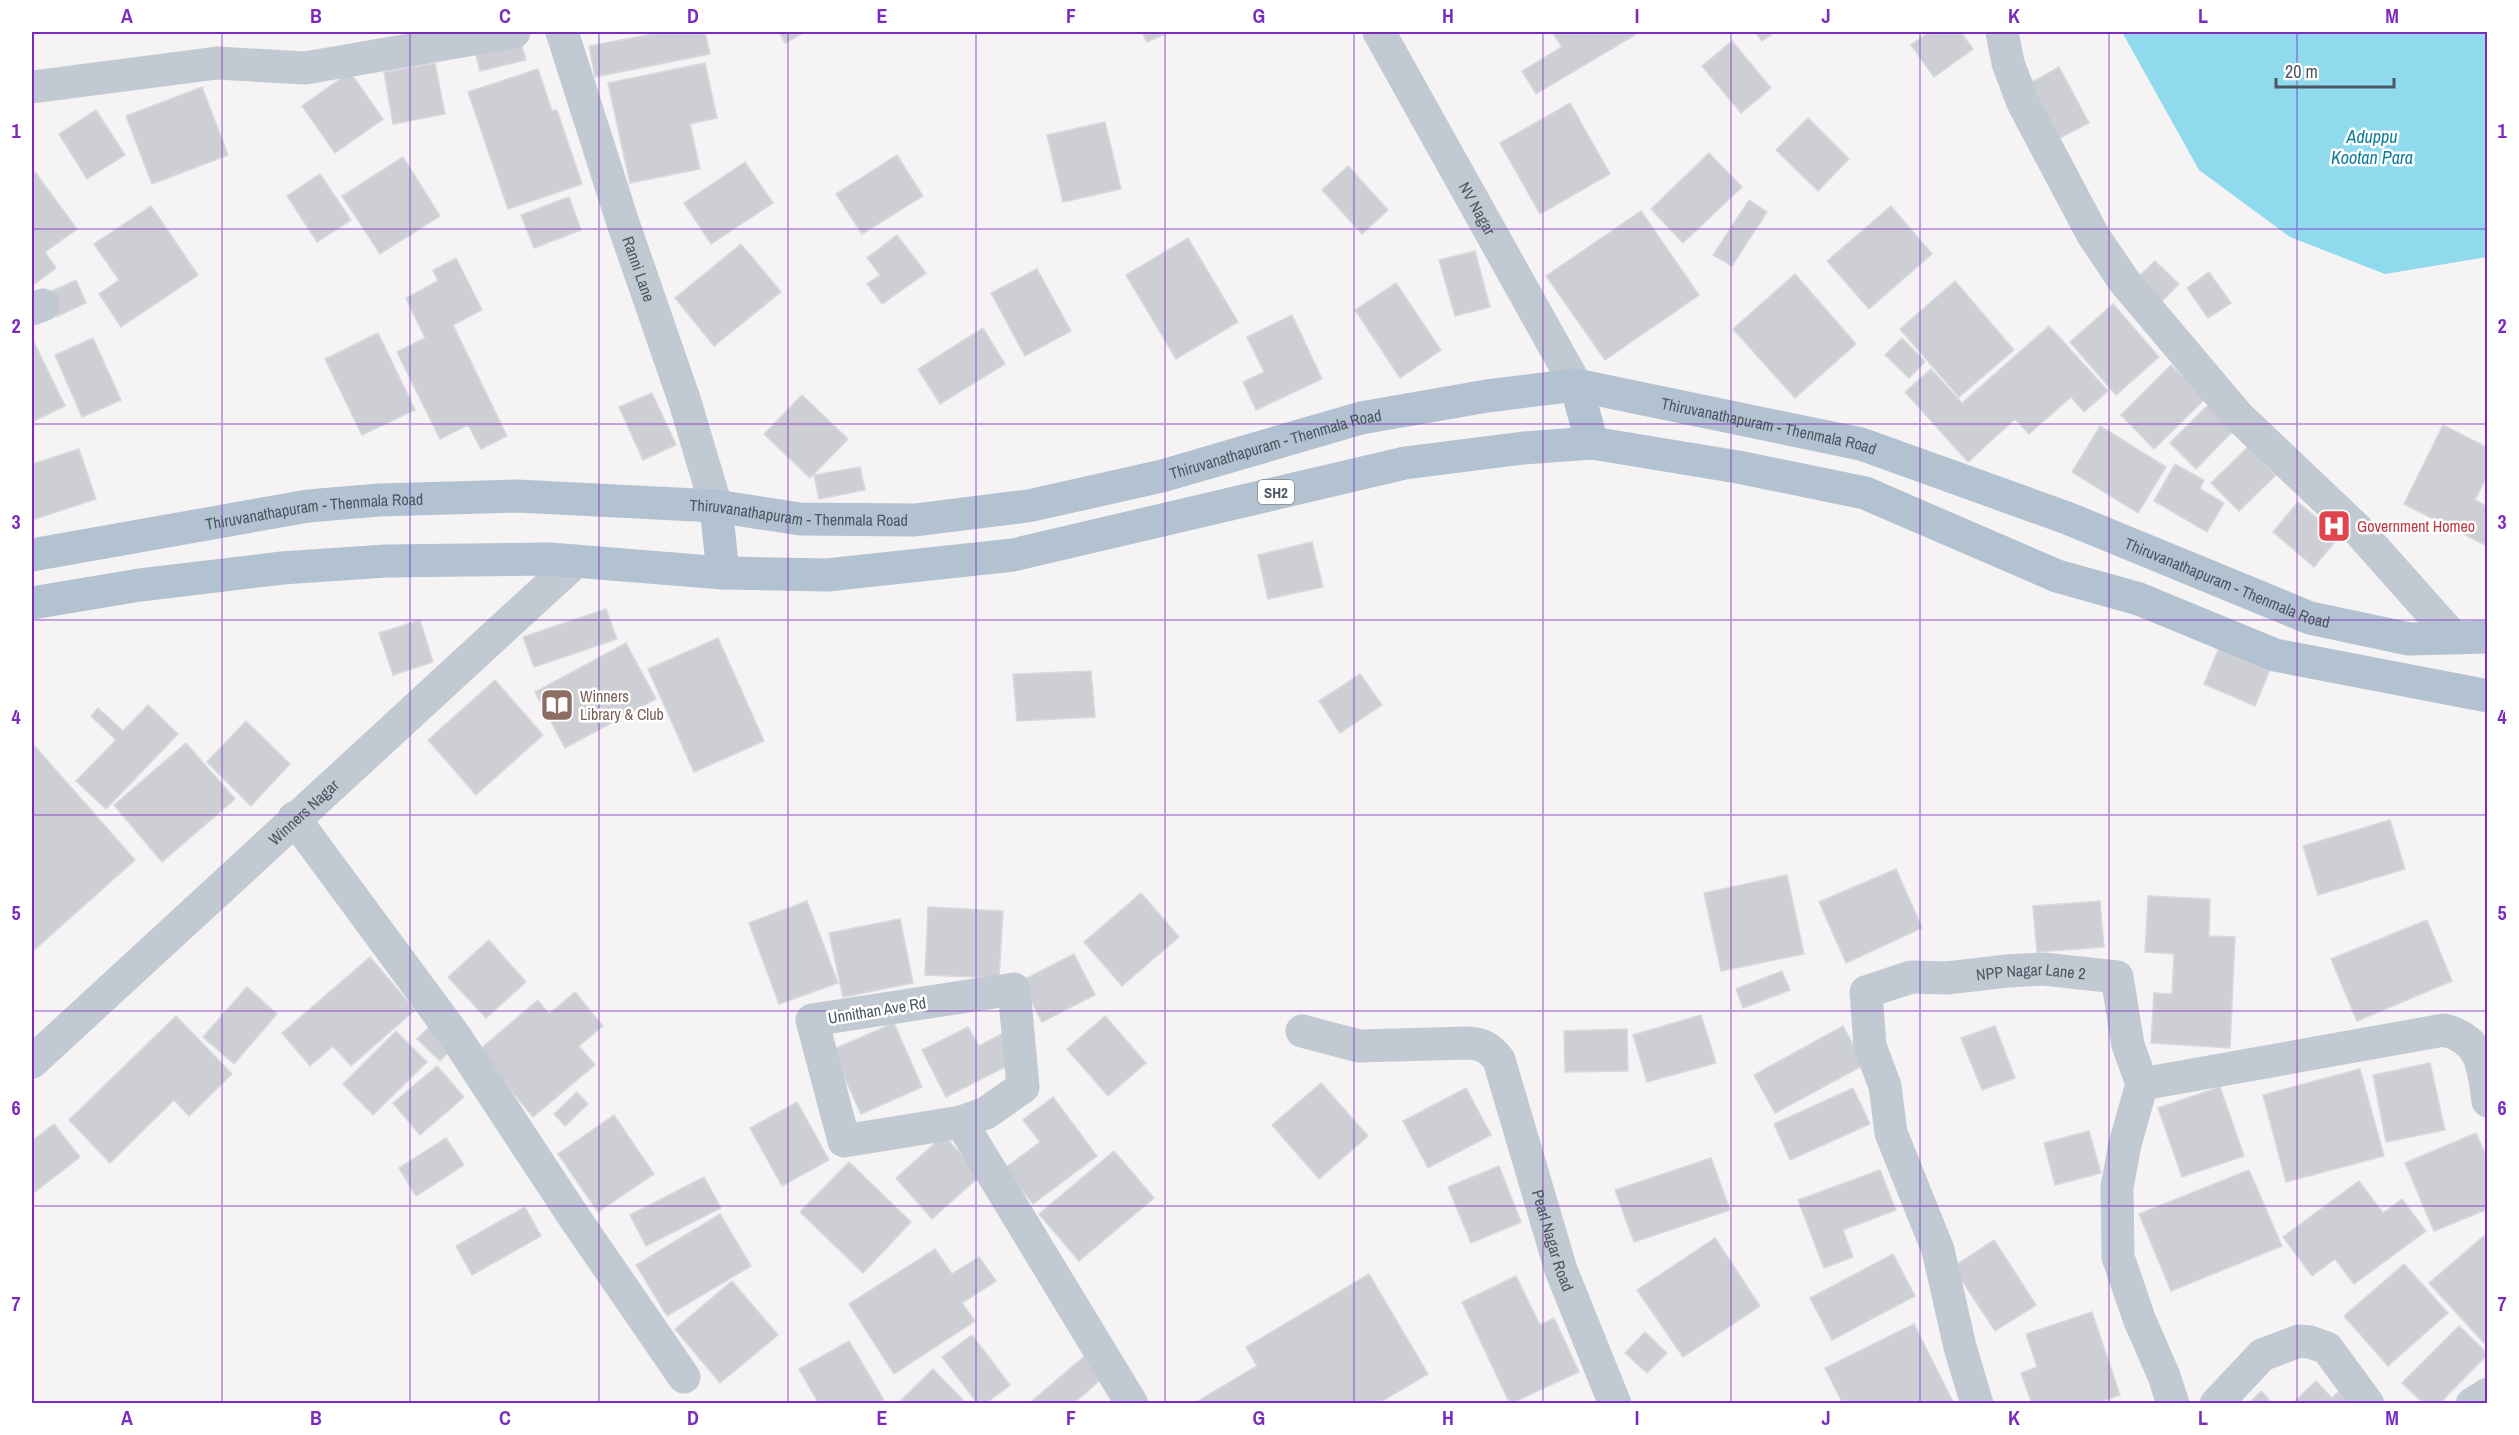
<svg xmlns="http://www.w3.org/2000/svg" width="2519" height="1435" font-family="'Archivo Narrow',sans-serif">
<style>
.water{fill:#90daee}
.building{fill:#cdcfd5;stroke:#d7d9de;stroke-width:1.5}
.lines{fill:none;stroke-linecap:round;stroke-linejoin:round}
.street{stroke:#c1cad2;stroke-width:33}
.primary{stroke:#b3c2d1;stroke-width:33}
.grid{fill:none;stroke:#7b2cbf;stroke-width:1.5;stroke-opacity:0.55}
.labels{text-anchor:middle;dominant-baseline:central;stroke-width:5;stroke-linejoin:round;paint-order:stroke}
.shield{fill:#fff;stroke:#808990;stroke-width:1.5}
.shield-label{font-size:15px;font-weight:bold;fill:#4a5661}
.street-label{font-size:16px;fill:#4a5661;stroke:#fff}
.health-label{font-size:16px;fill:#be3a42;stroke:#fff;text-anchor:start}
.education-label{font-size:16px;fill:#785e54;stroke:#fff;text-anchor:start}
.water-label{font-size:18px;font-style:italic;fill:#0c7c9b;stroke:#fff}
.neatline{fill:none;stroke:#7b2cbf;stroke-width:2}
.grid-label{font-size:20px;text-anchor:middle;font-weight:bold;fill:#7b2cbf}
</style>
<rect width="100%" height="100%" fill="#f5f3f3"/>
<path class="water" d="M 2122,32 L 2487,32 L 2487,257 L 2385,274 L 2290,237 L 2199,170 Z"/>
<path class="building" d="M 663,32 L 705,32 L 710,54 L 595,77 L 589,46 Z
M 779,32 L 805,32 L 785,43 Z
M 1142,32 L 1170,32 L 1147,42 Z
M 1552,32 L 1640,32 L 1536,94 L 1522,71 L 1562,47 Z
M 1755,32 L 1776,32 L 1762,41 Z
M 1929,32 L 1961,32 L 1973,49 L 1934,77 L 1911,45 Z
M 520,41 L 526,60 L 480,71 L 475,52 Z
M 1732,41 L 1771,88 L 1741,113 L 1702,66 Z
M 435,63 L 445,114 L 393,124 L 384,72 Z
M 705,63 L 717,118 L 690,124 L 700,169 L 630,183 L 608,83 Z
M 2059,67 L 2089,123 L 2054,141 L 2025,86 Z
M 538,69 L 552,111 L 557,110 L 582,184 L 508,209 L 468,92 Z
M 350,72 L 383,119 L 335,153 L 302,106 Z
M 202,87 L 228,155 L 152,184 L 126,116 Z
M 1570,103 L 1610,174 L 1540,214 L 1500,143 Z
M 96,110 L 125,155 L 87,179 L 59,134 Z
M 1808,118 L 1849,159 L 1818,191 L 1776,150 Z
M 1105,122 L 1121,189 L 1063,202 L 1047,135 Z
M 1709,153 L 1742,187 L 1683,243 L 1651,209 Z
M 897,155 L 923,196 L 862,234 L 836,194 Z
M 403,157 L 440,216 L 380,254 L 342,196 Z
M 745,162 L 773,203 L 711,244 L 684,203 Z
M 1348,166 L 1388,210 L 1362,234 L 1322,190 Z
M 35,172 L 77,229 L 45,252 L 56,268 L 32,286 L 32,175 Z
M 320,174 L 351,220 L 317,242 L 287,196 Z
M 569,197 L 581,230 L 534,248 L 521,215 Z
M 1749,200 L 1767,212 L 1732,266 L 1713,255 Z
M 151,206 L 198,275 L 121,327 L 99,294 L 119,280 L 94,244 Z
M 1891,206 L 1932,254 L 1869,309 L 1827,261 Z
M 1641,211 L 1699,295 L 1605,360 L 1546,276 Z
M 897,235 L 926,273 L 882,304 L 867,284 L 880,275 L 867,258 Z
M 1188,238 L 1238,322 L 1176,359 L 1126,275 Z
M 741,244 L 781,292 L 714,346 L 675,298 Z
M 1475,251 L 1490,307 L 1455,316 L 1439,260 Z
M 456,258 L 482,310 L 453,325 L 507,436 L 481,449 L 468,425 L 440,439 L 397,352 L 425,338 L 406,298 L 438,281 L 433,270 Z
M 2155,261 L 2179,284 L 2158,305 L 2134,281 Z
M 1037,269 L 1071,331 L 1025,356 L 991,293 Z
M 2209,272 L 2231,303 L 2208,318 L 2187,288 Z
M 1795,274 L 1856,344 L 1795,398 L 1733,329 Z
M 76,280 L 86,303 L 56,317 L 45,294 Z
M 1955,281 L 2014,350 L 1959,397 L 1900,329 Z
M 1396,283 L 1441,350 L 1400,378 L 1355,310 Z
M 2113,304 L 2159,357 L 2116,395 L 2070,342 Z
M 1292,315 L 1322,379 L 1256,410 L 1243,382 L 1264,372 L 1247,337 Z
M 2049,326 L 2108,391 L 2084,412 L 2071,397 L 2029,434 L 2015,419 L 1968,462 L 1905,392 L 1931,369 L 1962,403 Z
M 983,328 L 1005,364 L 940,404 L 918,369 Z
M 378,333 L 415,410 L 362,435 L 325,359 Z
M 32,338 L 65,406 L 32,422 Z
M 93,338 L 121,400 L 82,417 L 55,355 Z
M 1902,338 L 1925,362 L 1909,378 L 1885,355 Z
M 2171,365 L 2205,399 L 2154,449 L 2121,415 Z
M 652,393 L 676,445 L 643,460 L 619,407 Z
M 802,395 L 848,439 L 810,478 L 764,434 Z
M 2209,404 L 2235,429 L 2196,469 L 2170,443 Z
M 2443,425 L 2488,448 L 2488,474 L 2475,500 L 2488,507 L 2487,546 L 2404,504 Z
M 2100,426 L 2166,467 L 2138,513 L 2072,472 Z
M 2248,447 L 2276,475 L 2239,511 L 2211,483 Z
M 79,449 L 96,499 L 32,520 L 32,464 Z
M 2175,464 L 2204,480 L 2200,489 L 2224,503 L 2207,532 L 2154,501 Z
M 860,467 L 865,490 L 819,499 L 814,475 Z
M 2298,502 L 2339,537 L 2314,567 L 2273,532 Z
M 1312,542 L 1323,587 L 1268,599 L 1258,555 Z
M 606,609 L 617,639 L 534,667 L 523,637 Z
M 420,620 L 433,662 L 393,675 L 379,633 Z
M 718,638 L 764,741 L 694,772 L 648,669 Z
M 626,643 L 656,699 L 565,748 L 535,692 Z
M 2220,645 L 2271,667 L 2255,706 L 2204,684 Z
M 1091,671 L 1095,717 L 1017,721 L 1013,674 Z
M 1360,674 L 1382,705 L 1340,733 L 1319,701 Z
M 495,680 L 543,735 L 476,795 L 428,740 Z
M 148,705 L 178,734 L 106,809 L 76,781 L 116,740 L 91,716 L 98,708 L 123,731 Z
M 246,721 L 290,764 L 251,806 L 207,762 Z
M 32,743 L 135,860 L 33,951 L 32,949 Z
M 186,743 L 235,799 L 162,862 L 114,805 Z
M 2390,820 L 2405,869 L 2318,895 L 2303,846 Z
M 1896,869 L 1922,928 L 1846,963 L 1819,902 Z
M 1787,875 L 1804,954 L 1721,971 L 1704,893 Z
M 1141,893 L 1179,937 L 1122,986 L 1084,942 Z
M 2148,896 L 2210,899 L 2209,936 L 2235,937 L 2230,1048 L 2151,1043 L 2154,993 L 2172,994 L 2174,954 L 2145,952 Z
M 807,901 L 838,983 L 779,1004 L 749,923 Z
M 2100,901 L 2104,947 L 2037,952 L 2033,906 Z
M 928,907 L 1003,911 L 999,978 L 925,975 Z
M 900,919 L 913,983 L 843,997 L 829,933 Z
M 2427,920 L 2452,981 L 2357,1021 L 2331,959 Z
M 489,940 L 526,982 L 486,1018 L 448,977 Z
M 1074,954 L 1095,995 L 1042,1022 L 1021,981 Z
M 370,957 L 415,1010 L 351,1066 L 333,1046 L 310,1066 L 282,1033 Z
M 1782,971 L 1790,990 L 1743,1008 L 1736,989 Z
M 247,987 L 277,1014 L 234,1064 L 203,1037 Z
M 575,992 L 603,1026 L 579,1046 L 595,1065 L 533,1117 L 478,1051 L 538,1000 L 549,1014 Z
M 1701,1015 L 1716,1063 L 1647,1082 L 1633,1035 Z
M 176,1016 L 232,1074 L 189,1116 L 174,1100 L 110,1163 L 69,1120 Z
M 1105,1016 L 1146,1063 L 1108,1096 L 1067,1049 Z
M 433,1023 L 456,1045 L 440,1061 L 417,1039 Z
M 894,1023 L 922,1087 L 861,1114 L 832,1050 Z
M 1843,1026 L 1864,1065 L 1775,1113 L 1754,1075 Z
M 1995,1026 L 2015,1078 L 1982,1090 L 1961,1038 Z
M 968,1027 L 979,1046 L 1005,1032 L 1019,1060 L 946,1097 L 922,1050 Z
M 1627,1029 L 1628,1071 L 1565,1072 L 1564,1031 Z
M 396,1031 L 427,1062 L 373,1115 L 343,1084 Z
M 2430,1063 L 2445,1130 L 2386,1142 L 2373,1075 Z
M 437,1066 L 464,1097 L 420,1135 L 393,1103 Z
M 2360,1069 L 2384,1156 L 2286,1182 L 2263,1095 Z
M 1321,1083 L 1368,1136 L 1319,1179 L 1272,1125 Z
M 2220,1087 L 2244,1156 L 2182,1177 L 2158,1108 Z
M 1466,1088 L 1491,1135 L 1428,1168 L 1403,1121 Z
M 1853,1088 L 1870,1124 L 1790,1160 L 1774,1124 Z
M 577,1092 L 588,1104 L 565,1126 L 554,1114 Z
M 1053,1097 L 1097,1156 L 1033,1204 L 1005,1168 L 1040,1142 L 1023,1120 Z
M 797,1102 L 829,1160 L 782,1186 L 750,1128 Z
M 614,1115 L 654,1174 L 598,1212 L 558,1154 Z
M 54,1124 L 80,1157 L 32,1194 L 32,1141 Z
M 2089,1131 L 2101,1173 L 2055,1185 L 2044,1143 Z
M 2476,1133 L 2488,1160 L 2488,1209 L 2434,1231 L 2405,1163 Z
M 944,1135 L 980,1176 L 932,1219 L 896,1178 Z
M 446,1138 L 464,1165 L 416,1196 L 399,1168 Z
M 1114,1151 L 1154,1198 L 1079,1261 L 1039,1214 Z
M 1711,1158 L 1730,1210 L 1634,1242 L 1615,1190 Z
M 849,1162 L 911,1222 L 863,1273 L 800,1212 Z
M 1499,1166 L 1521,1222 L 1471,1243 L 1448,1187 Z
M 1880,1170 L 1896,1210 L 1843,1230 L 1853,1257 L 1824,1268 L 1798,1200 Z
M 2249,1170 L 2282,1246 L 2171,1291 L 2139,1214 Z
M 704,1177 L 721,1208 L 646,1246 L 630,1215 Z
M 2359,1181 L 2383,1213 L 2402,1199 L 2426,1231 L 2354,1284 L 2335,1259 L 2312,1276 L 2283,1237 Z
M 525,1207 L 541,1236 L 472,1275 L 456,1246 Z
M 720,1214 L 751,1266 L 667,1316 L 636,1265 Z
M 2485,1235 L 2488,1238 L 2488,1340 L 2484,1343 L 2429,1283 Z
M 1715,1238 L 1760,1306 L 1683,1357 L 1637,1290 Z
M 1994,1240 L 2036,1305 L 1995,1331 L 1953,1267 Z
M 935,1249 L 952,1274 L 979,1257 L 996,1281 L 962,1303 L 975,1321 L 894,1374 L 849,1304 Z
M 1893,1254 L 1915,1296 L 1832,1340 L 1810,1298 Z
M 2404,1264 L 2448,1313 L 2388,1366 L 2344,1316 Z
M 1369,1274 L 1428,1374 L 1377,1404 L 1193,1404 L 1257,1366 L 1246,1347 Z
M 1516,1276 L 1540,1325 L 1554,1318 L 1579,1372 L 1510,1404 L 1462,1302 Z
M 732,1281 L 778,1335 L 720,1383 L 675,1329 Z
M 2092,1312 L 2120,1395 L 2095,1404 L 2032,1404 L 2021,1373 L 2037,1367 L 2026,1334 Z
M 1914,1324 L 1954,1404 L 1843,1404 L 1825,1368 Z
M 2459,1326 L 2488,1354 L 2439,1404 L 2424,1404 L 2402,1383 Z
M 1645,1332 L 1667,1353 L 1647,1373 L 1625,1353 Z
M 972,1335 L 1010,1385 L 985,1404 L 978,1404 L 942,1357 Z
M 849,1341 L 884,1400 L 878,1404 L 819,1404 L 799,1369 Z
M 1087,1354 L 1106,1375 L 1073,1404 L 1034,1404 L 1032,1401 Z
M 933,1369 L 967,1404 L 897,1404 Z
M 2316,1381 L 2332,1398 L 2338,1392 L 2349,1404 L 2292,1404 Z
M 2261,1391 L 2273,1404 L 2248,1404 Z"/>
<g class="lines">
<g class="street">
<path id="s1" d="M 562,32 L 623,223 L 685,402 L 716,506"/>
<path id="s2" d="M 1379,32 L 1576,385"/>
<path d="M 2002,32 L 2008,63 L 2023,103 L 2093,235 L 2124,281 L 2238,416 L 2357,529 L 2454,638"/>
<path d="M 32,87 L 217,63 L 305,68 L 514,32"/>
<path d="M 32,309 L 43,305"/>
<path d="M 294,818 L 455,1036 L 574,1217 L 684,1377"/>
<path d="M 1014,989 L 1023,1087 L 986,1113 L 961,1122 L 844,1141 L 812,1020 Z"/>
<path id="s3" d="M 1302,1031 L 1359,1046 L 1468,1043 C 1483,1044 1490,1048 1499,1060 L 1561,1270 L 1615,1404"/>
<path id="s4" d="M 32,1062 L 576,561"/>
<path d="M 2142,1084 L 2444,1030 C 2483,1040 2483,1067 2488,1101"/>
<path d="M 2142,1084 L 2125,1144 L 2117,1187 L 2118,1257 L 2140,1321 L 2164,1376 L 2173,1404"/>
<path d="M 961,1122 L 1132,1404"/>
<path id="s5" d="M 1977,1404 L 1960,1347 L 1938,1250 L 1891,1133 L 1885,1086 L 1870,1046 L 1866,992 L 1911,977 L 1947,978 L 2007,971 L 2043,969 L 2117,977 L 2128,1045 L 2142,1084"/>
<path d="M 2216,1404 L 2262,1355 L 2299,1341 L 2310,1342 L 2327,1348 L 2368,1404"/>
<path d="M 2472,1404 L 2488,1394"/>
</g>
<g class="primary">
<path d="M 1576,385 L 1592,443"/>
<path d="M 716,506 L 723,573"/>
<path id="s6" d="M 32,555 L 308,506 L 379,500 L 517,496 L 716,506 L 800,519 L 915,520 L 1028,506 L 1162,476 L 1361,418 L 1487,396 L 1576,385 L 1861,444 L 2067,518 L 2310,618 L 2409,639 L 2488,637"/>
<path d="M 32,603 L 140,585 L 282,568 L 386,561 L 549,559 L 723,573 L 827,575 L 1013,555 L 1405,463 L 1523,448 L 1592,443 L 1738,467 L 1865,493 L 2057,576 L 2139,599 L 2275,655 L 2488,696"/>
</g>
</g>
<path class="grid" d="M 222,32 L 222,1404M 410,32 L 410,1404M 599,32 L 599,1404M 788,32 L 788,1404M 976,32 L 976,1404M 1165,32 L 1165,1404M 1354,32 L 1354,1404M 1543,32 L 1543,1404M 1731,32 L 1731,1404M 1920,32 L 1920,1404M 2109,32 L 2109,1404M 2297,32 L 2297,1404M 32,229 L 2488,229M 32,424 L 2488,424M 32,620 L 2488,620M 32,815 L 2488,815M 32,1011 L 2488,1011M 32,1206 L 2488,1206"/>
<defs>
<symbol id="hospital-square" viewBox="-11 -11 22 22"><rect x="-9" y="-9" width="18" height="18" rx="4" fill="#e0444e" stroke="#fff"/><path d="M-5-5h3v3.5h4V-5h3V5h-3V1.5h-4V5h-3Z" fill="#fff"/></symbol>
<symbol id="library-square" viewBox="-11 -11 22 22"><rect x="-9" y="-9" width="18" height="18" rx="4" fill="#8d6e63" stroke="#fff"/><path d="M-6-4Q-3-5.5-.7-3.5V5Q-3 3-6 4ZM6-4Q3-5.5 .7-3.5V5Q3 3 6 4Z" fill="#fff"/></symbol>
</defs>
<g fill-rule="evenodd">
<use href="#hospital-square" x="2315" y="507" width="38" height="38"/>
<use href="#library-square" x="538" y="686" width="38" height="38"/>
</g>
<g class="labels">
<rect class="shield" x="1258" y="480" width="36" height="24" rx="4.5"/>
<g class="shield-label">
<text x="1276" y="492">SH2</text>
</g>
<g class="street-label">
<text stroke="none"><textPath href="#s2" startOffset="202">NV Nagar</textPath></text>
<text stroke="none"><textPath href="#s1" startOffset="249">Ranni Lane</textPath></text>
<text stroke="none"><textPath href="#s6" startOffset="1762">Thiruvanathapuram - Thenmala Road</textPath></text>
<text stroke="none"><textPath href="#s6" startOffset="1258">Thiruvanathapuram - Thenmala Road</textPath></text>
<text stroke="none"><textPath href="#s6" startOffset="286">Thiruvanathapuram - Thenmala Road</textPath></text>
<text stroke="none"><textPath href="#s6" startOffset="772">Thiruvanathapuram - Thenmala Road</textPath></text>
<text stroke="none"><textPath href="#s6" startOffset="2248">Thiruvanathapuram - Thenmala Road</textPath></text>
<text stroke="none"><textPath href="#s4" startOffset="369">Winners Nagar</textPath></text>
<text stroke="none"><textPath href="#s5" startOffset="597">NPP Nagar Lane 2</textPath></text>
<text transform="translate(877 1010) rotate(-9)">Unnithan Ave Rd</text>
<text stroke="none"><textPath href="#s3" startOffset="393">Pearl Nagar Road</textPath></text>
</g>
<g class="health-label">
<text x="2357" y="526">Government Homeo</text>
</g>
<g class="education-label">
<text x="580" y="696">Winners<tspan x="580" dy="18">Library &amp; Club</tspan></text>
</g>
<g class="water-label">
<text x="2372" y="136">Aduppu<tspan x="2372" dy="21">Kootan Para</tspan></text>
</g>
</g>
<rect width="2519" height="1435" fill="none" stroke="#ffffff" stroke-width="66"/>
<path d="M2276 78v9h118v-9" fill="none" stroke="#4a5661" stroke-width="3"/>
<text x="2285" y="78" font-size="18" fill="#4a5661" stroke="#ffffff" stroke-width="4.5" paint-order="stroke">20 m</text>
<rect x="33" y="33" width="2453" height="1369" class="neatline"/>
<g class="grid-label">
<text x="127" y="23">A</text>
<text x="316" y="23">B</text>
<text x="505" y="23">C</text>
<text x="693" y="23">D</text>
<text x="882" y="23">E</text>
<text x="1071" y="23">F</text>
<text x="1259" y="23">G</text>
<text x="1448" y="23">H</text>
<text x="1637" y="23">I</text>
<text x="1826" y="23">J</text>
<text x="2014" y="23">K</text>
<text x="2203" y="23">L</text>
<text x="2392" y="23">M</text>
<text x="16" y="138">1</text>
<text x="2502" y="138">1</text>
<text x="16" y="333">2</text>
<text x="2502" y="333">2</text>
<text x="16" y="529">3</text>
<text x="2502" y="529">3</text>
<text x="16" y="724">4</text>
<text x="2502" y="724">4</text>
<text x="16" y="920">5</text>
<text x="2502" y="920">5</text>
<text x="16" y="1115">6</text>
<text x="2502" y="1115">6</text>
<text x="16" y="1311">7</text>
<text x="2502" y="1311">7</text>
<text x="127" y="1425">A</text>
<text x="316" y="1425">B</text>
<text x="505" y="1425">C</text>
<text x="693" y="1425">D</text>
<text x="882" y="1425">E</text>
<text x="1071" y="1425">F</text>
<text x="1259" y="1425">G</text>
<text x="1448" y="1425">H</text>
<text x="1637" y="1425">I</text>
<text x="1826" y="1425">J</text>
<text x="2014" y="1425">K</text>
<text x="2203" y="1425">L</text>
<text x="2392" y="1425">M</text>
</g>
</svg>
